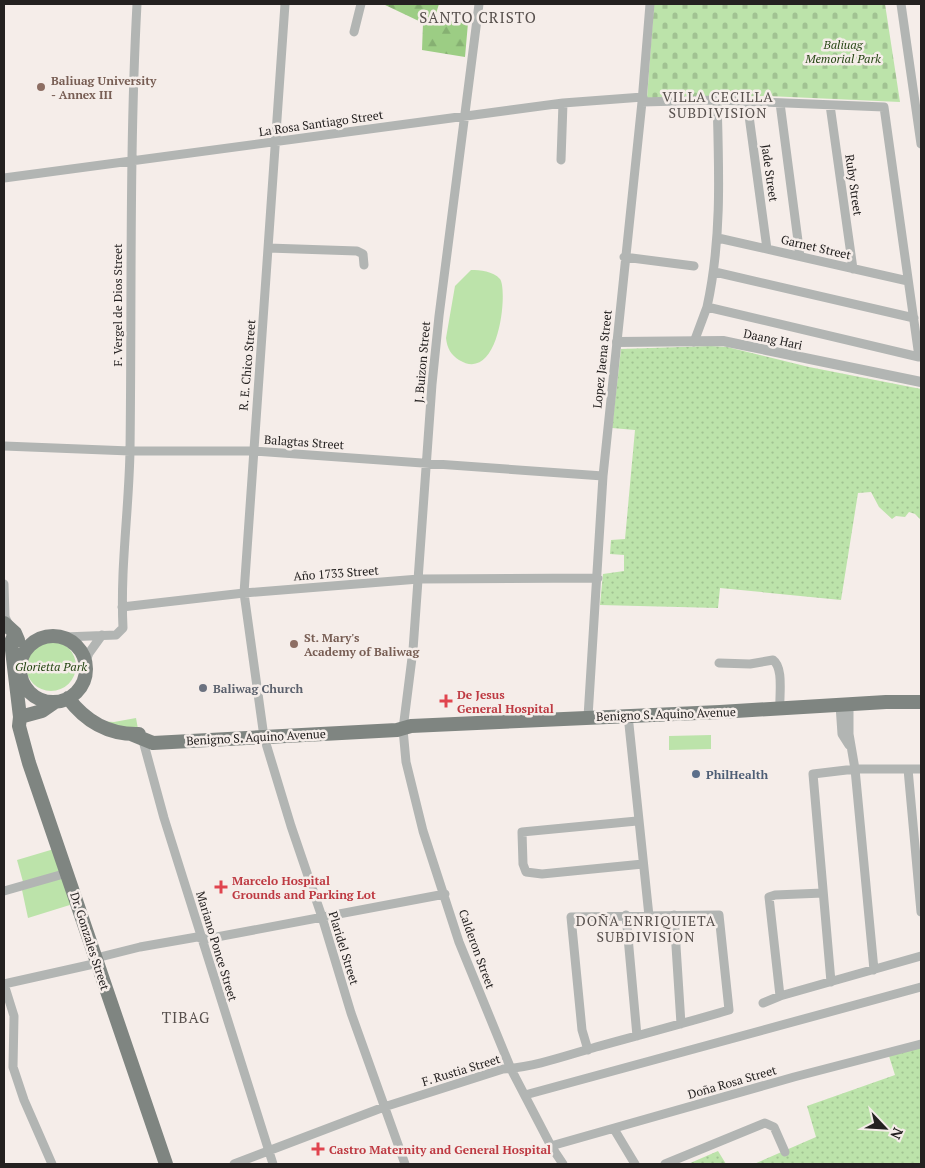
<svg xmlns="http://www.w3.org/2000/svg" width="925" height="1168" font-family="'PT Serif',serif">
<style>
.grass{fill:url(#grass-dots)}
.forest{fill:url(#forest-firs)}
.cemetery{fill:url(#cemetery-stones)}
.park{fill:#bce3aa}
.lines{fill:none;stroke-linecap:round;stroke-linejoin:round}
.minor{stroke:#b2b5b3;stroke-width:9}
.tertiary{stroke:#b2b5b3;stroke-width:10}
.primary{stroke:#7f8581;stroke-width:14}
.education-dot{fill:#8d6e63;stroke:#f5ede9;stroke-width:2}
.worship-dot{fill:#6b7280;stroke:#f5ede9;stroke-width:2}
.health-dot{fill:#e0444e;stroke:#f5ede9;stroke-width:2}
.service-dot{fill:#5c6f8a;stroke:#f5ede9;stroke-width:2}
.labels{text-anchor:middle;dominant-baseline:central;stroke-width:5;stroke-linejoin:round;paint-order:stroke}
.park-label{font-size:12px;font-style:italic;fill:#264614;stroke:#f5ede9}
.education-label{font-size:12px;font-weight:bold;fill:#785e54;stroke:#f5ede9;text-anchor:start}
.street-label{font-size:12px;fill:#242120;stroke:#f5ede9}
.worship-label{font-size:12px;font-weight:bold;fill:#5b616d;stroke:#f5ede9;text-anchor:start}
.health-label{font-size:12px;font-weight:bold;fill:#be3a42;stroke:#f5ede9;text-anchor:start}
.service-label{font-size:12px;font-weight:bold;fill:#4e5e75;stroke:#f5ede9;text-anchor:start}
.neighbourhood-label{font-size:14px;letter-spacing:1px;fill:#57504d;stroke:#f5ede9}
.quarter-label{font-size:15px;letter-spacing:1px;fill:#57504d;stroke:#f5ede9}
</style>
<defs>
<pattern id="grass-dots" width="8" height="8" patternUnits="userSpaceOnUse" patternTransform="scale(1.25)"><rect width="8" height="8" fill="#bce3aa"/><path d="M2 2h.1M6 6h.1" fill="none" stroke="#a1c292" stroke-width="1.8" stroke-linecap="round"/></pattern>
<pattern id="forest-firs" width="22" height="20" patternUnits="userSpaceOnUse" patternTransform="scale(1.25)"><rect width="22" height="20" fill="#9ccd84"/><path d="M5 1l3.5 6h-7zM16 11l3.5 6h-7z" fill="#86b072"/></pattern>
<pattern id="cemetery-stones" width="16" height="16" patternUnits="userSpaceOnUse" patternTransform="scale(1.25)"><rect width="16" height="16" fill="#bce3aa"/><path d="M2 7V4a2 2 0 0 1 4 0v3zM10 15v-3a2 2 0 0 1 4 0v3z" fill="#a1c292"/></pattern>
</defs>
<rect width="100%" height="100%" fill="#f5ede9"/>
<path class="grass" d="M 711,346 L 727,347 L 809,367 L 921,389 L 921,520 L 915,514 L 909,512 L 905,517 L 896,516 L 892,519 L 879,507 L 871,492 L 858,493 L 841,600 L 720,588 L 718,608 L 600,605 L 603,574 L 624,571 L 624,555 L 610,554 L 611,540 L 625,539 L 635,430 L 612,428 L 621,349 Z
M 921,1047 L 921,1164 L 754,1164 L 816,1137 L 807,1106 L 895,1075 L 889,1056 Z
M 718,1151 L 726,1164 L 688,1164 Z"/>
<path class="forest" d="M 383,4 L 439,4 L 434,20 L 468,23 L 465,57 L 422,50 L 423,23 Z"/>
<path class="cemetery" d="M 654,4 L 885,4 L 900,102 L 768,96 L 647,98 Z"/>
<path class="park" d="M 471,270 C 480,270 493,271 500,279 C 508,289 500,385 459,360 C 451,355 447,348 446,338 L 455,286 Z
M26 666a25 25 0 1 1 50 0a25 25 0 1 1-50 0Z
M 136,718 L 138,729 L 106,726 L 99,721 L 114,722 Z
M 711,735 L 711,749 L 669,750 L 669,736 Z
M 54,849 L 73,904 L 28,918 L 22,890 L 25,889 L 17,860 Z"/>
<g class="lines">
<path class="minor" d="M 285,4 L 244,593 L 264,737 L 291,826 L 322,917 L 351,1013 L 405,1164
M 479,4 L 439,316 L 432,384 L 413,650 L 403,729 L 406,762 L 423,831 L 459,942 L 511,1069 L 551,1146 L 563,1164
M 901,4 L 921,144
M 354,32 L 361,4
M 747,101 L 767,249
M 642,102 L 717,100 L 884,107 L 919,357 L 707,307 C 722,239 719,170 717,100
M 780,103 L 800,256
M 830,105 L 853,269
M 561,160 L 563,103
M 4,178 L 563,103 L 643,97
M 718,238 L 908,281
M 268,248 L 357,251 L 363,254 L 364,265
M 624,257 L 694,266
M 715,272 L 914,318
M 694,342 L 707,307
M 4,446 L 130,451 L 253,451 L 603,476
M 4,584 L 5,617 L 9,625
M 122,607 L 244,593 L 419,579 L 598,578
M 64,637 L 116,635 L 123,628 C 120,568 129,510 130,450 C 132,301 129,153 137,4
M 85,663 L 89,653 L 102,635
M 719,663 L 750,664 L 773,660 C 784,668 779,695 780,708
M 849,704 L 849,734 L 855,769 L 874,970
M 840,705 L 842,734 L 849,745
M 628,715 L 649,916
M 588,717 L 603,476 L 642,102 L 650,4
M 142,737 L 164,818 L 273,1164
M 908,769 L 921,912
M 637,821 L 522,832 L 523,864 L 526,872 L 542,874 L 643,864
M 4,891 L 67,873
M 626,915 L 637,1036
M 674,915 L 681,1024
M 96,958 L 140,947 L 197,937 L 206,939 L 445,894
M 831,982 L 813,774 L 855,769 L 921,769
M 4,984 L 14,1016 L 13,1067 L 24,1100 L 52,1164
M 4,984 L 98,963
M 780,996 L 769,897 L 775,895 L 823,893
M 763,1003 L 780,996 L 921,956
M 525,1095 L 921,987
M 614,1129 L 635,1164
M 551,1146 L 794,1077 L 921,1044
M 234,1164 L 384,1107 L 503,1069 C 534,1067 565,1056 596,1047 C 640,1035 685,1023 729,1010 L 719,915 L 571,917 L 582,1030 L 588,1050
M 665,1164 L 765,1123 L 774,1127 L 785,1152"/>
<path class="tertiary" d="M 617,342 L 723,341 L 921,382"/>
<path class="primary" d="M 4,623 L 15,633 L 18,640
M 15,633 L 11,642 L 20,717 L 19,726 L 29,763 L 166,1164
M20 669a33 33 0 1 1 66 0a33 33 0 1 1-66 0Z
M 68,698 C 86,722 109,735 139,734
M 20,717 L 42,711 L 55,702
M 131,734 L 153,743 L 397,730 L 411,726 L 720,712 L 886,702 L 921,702"/>
</g>
<g class="education-dot">
<circle cx="41" cy="87" r="5"/>
<circle cx="294" cy="644" r="5"/>
</g>
<circle class="worship-dot" cx="203" cy="688" r="5"/>
<g class="health-dot">
<path d="M443.5 693.5h5v5h5v5h-5v5h-5v-5h-5v-5h5z"/>
<path d="M218.5 879.5h5v5h5v5h-5v5h-5v-5h-5v-5h5z"/>
<path d="M315.5 1141.5h5v5h5v5h-5v5h-5v-5h-5v-5h5z"/>
</g>
<circle class="service-dot" cx="696" cy="774" r="5"/>
<g class="labels">
<g class="park-label">
<text x="843" y="44">Baliuag<tspan x="843" dy="14">Memorial Park</tspan></text>
<text x="51" y="666">Glorietta Park</text>
</g>
<g class="education-label">
<text x="51" y="80">Baliuag University<tspan x="51" dy="14">- Annex III</tspan></text>
<text x="304" y="637">St. Mary's<tspan x="304" dy="14">Academy of Baliwag</tspan></text>
</g>
<g class="street-label">
<text transform="translate(321 123) rotate(-8)">La Rosa Santiago Street</text>
<text transform="translate(770 173) rotate(82)">Jade Street</text>
<text transform="translate(854 185) rotate(82)">Ruby Street</text>
<text transform="translate(816 247) rotate(13)">Garnet Street</text>
<text transform="translate(117 305) rotate(-90)">F. Vergel de Dios Street</text>
<text transform="translate(773 339) rotate(12)">Daang Hari</text>
<text transform="translate(602 359) rotate(-84)">Lopez Jaena Street</text>
<text transform="translate(422 362) rotate(-85)">J. Buizon Street</text>
<text transform="translate(247 365) rotate(-85)">R. E. Chico Street</text>
<text transform="translate(304 442) rotate(4)">Balagtas Street</text>
<text transform="translate(336 573) rotate(-4)">Año 1733 Street</text>
<text transform="translate(666 714) rotate(-2)">Benigno S. Aquino Avenue</text>
<text transform="translate(256 737) rotate(-3)">Benigno S. Aquino Avenue</text>
<text transform="translate(90 941) rotate(72)">Dr. Gonzales Street</text>
<text transform="translate(217 946) rotate(73)">Mariano Ponce Street</text>
<text transform="translate(344 948) rotate(73)">Plaridel Street</text>
<text transform="translate(477 949) rotate(70)">Calderon Street</text>
<text transform="translate(461 1070) rotate(-17)">F. Rustia Street</text>
<text transform="translate(732 1082) rotate(-16)">Doña Rosa Street</text>
</g>
<g class="worship-label">
<text x="213" y="688">Baliwag Church</text>
</g>
<g class="health-label">
<text x="457" y="694">De Jesus<tspan x="457" dy="14">General Hospital</tspan></text>
<text x="232" y="880">Marcelo Hospital<tspan x="232" dy="14">Grounds and Parking Lot</tspan></text>
<text x="329" y="1149">Castro Maternity and General Hospital</text>
</g>
<g class="service-label">
<text x="706" y="774">PhilHealth</text>
</g>
<g class="neighbourhood-label">
<text x="718" y="96">VILLA CECILLA<tspan x="718" dy="16">SUBDIVISION</tspan></text>
<text x="646" y="920">DOÑA ENRIQUIETA<tspan x="646" dy="16">SUBDIVISION</tspan></text>
</g>
<g class="quarter-label">
<text x="478" y="17">SANTO CRISTO</text>
<text x="186" y="1017">TIBAG</text>
</g>
</g>
<rect width="925" height="1168" fill="none" stroke="#242120" stroke-width="10"/>
<g transform="translate(885 1128) rotate(115)" stroke="#f5ede9" stroke-width="4" paint-order="stroke">
<path d="M0-4L9 19L0 12L-9 19Z" fill="#242120"/>
<text y="-8" font-size="14" font-weight="bold" text-anchor="middle" fill="#242120">N</text>
</g>
</svg>
